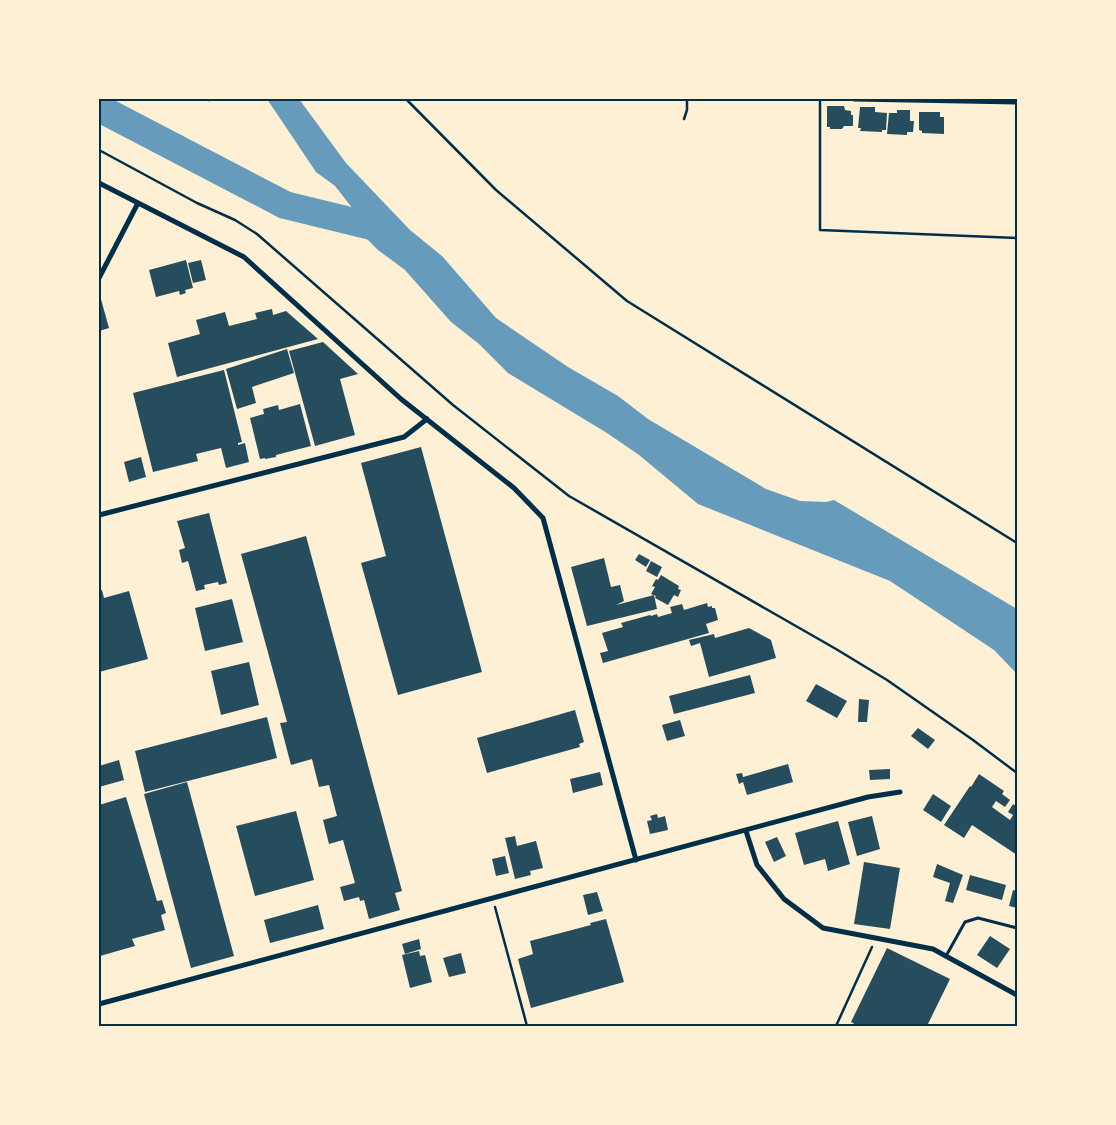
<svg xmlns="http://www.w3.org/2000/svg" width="1116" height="1125" font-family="Inter,sans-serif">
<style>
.water{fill:#669bbc}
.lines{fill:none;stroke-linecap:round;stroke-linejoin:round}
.river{stroke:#669bbc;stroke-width:28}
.building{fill:#264d5e}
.path{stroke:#003049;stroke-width:2.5}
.service{stroke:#003049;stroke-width:3}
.minor{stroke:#003049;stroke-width:5}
.neatline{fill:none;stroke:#003049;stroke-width:2}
</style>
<rect width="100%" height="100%" fill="#fdf0d5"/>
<path class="water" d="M 267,99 L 299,99 L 346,163 L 410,230 L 442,256 L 496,318 L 568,367 L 618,396 L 648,419 L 766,489 L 800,501 L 826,502 L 834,500 L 1017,609 L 1017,674 L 994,650 L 890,581 L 698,504 L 639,455 L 607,433 L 508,373 L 479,344 L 451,322 L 405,270 L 378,250 L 364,236 L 357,214 L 335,186 L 316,172 Z"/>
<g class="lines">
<path class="river" d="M 99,108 L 285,205 L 379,228"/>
</g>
<path class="building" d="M 827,106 L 844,106 L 845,110 L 851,111 L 851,115 L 853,115 L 853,126 L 844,126 L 842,129 L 830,129 L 830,127 L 827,127 Z
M 860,107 L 875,107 L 875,112 L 887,113 L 886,130 L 882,130 L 882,132 L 860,131 L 861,128 L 858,128 Z
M 897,110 L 910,110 L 910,121 L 914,121 L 913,132 L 907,132 L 907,135 L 887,134 L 889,113 L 897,113 Z
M 919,112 L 940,112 L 940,117 L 944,117 L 944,134 L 922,133 L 922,131 L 919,130 Z
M 186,260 L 193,288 L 185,290 L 186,293 L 180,295 L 179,291 L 156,297 L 149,270 Z
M 201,260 L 206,280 L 193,283 L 188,263 Z
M 99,292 L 109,328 L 99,331 Z
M 272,309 L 273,315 L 286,311 L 318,339 L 177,377 L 168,343 L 200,334 L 196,320 L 225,312 L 229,326 L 257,319 L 255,313 Z
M 323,342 L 358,374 L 340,379 L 355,435 L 315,446 L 289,351 Z
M 287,349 L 294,373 L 252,387 L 256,403 L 237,409 L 226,369 Z
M 224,370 L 242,442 L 238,443 L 238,445 L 245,443 L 249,462 L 226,468 L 221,448 L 196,454 L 198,461 L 153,472 L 133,393 Z
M 300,404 L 311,446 L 276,455 L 276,457 L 265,459 L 265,458 L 260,459 L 250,418 L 264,414 L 263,409 L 278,405 L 279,410 Z
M 421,447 L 482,672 L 398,695 L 361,563 L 386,556 L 361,463 Z
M 141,457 L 146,477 L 129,482 L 124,462 Z
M 209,513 L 227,583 L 219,585 L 218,582 L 204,585 L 205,589 L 196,591 L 188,561 L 182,563 L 179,550 L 185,548 L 177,521 Z
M 306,536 L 402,891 L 395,893 L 400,910 L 369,919 L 364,900 L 360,901 L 359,897 L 344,901 L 340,887 L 355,883 L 343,840 L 329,844 L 323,820 L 337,816 L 329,785 L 319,787 L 312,759 L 291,765 L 280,723 L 287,722 L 241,554 Z
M 639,554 L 650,560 L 646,567 L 635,560 Z
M 604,558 L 611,587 L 620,585 L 624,601 L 616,605 L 654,595 L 657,609 L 587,626 L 571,567 Z
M 651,561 L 662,567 L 657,577 L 646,571 Z
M 661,575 L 679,586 L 678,589 L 681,590 L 678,597 L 674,595 L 668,605 L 655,598 L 656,596 L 651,594 L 655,587 L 652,586 L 656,579 L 658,580 Z
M 102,590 L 104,598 L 129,591 L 148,659 L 99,672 L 99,591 Z
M 232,599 L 243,642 L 205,651 L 195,608 Z
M 707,603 L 708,607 L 712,606 L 712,608 L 715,608 L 718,620 L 706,624 L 709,633 L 603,663 L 600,653 L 608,651 L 602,633 L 623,627 L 621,623 L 650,615 L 651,616 L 657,614 L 658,617 L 672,613 L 670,607 L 682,604 L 684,610 Z
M 749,628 L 771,640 L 776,658 L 709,677 L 700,643 L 691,646 L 689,640 L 714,634 L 715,638 Z
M 249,662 L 259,705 L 221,715 L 211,671 Z
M 750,675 L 755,693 L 674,714 L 669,696 Z
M 816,684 L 847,701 L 837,718 L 806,701 Z
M 859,699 L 869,700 L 867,722 L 858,722 Z
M 575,710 L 584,742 L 579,744 L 580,747 L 487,773 L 477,738 Z
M 267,717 L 277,758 L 145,792 L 135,751 Z
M 680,720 L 685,736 L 667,741 L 662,725 Z
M 918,728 L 935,740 L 928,749 L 911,736 Z
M 119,760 L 124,780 L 99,787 L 99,766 Z
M 788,764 L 793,782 L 747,795 L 743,782 L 739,784 L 736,774 L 742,773 L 743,777 Z
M 890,769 L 890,779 L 870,780 L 869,770 Z
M 600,772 L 603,785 L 573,793 L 570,779 Z
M 979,774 L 1004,791 L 1002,794 L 1010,800 L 1005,807 L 996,801 L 992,807 L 1010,820 L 1013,815 L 1008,812 L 1013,804 L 1017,807 L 1017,855 L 972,825 L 964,838 L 944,825 L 970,786 L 971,787 Z
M 187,782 L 234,956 L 191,968 L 144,794 Z
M 933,794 L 951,806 L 941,822 L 923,810 Z
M 126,797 L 157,901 L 162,900 L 166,913 L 161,915 L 165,930 L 132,939 L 135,946 L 100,956 L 99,805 Z
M 296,811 L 314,880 L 255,896 L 236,826 Z
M 657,814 L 658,818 L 665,816 L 668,830 L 650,834 L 647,821 L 652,820 L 650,816 Z
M 872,816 L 880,849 L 857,856 L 848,822 Z
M 838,821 L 850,864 L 828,871 L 825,859 L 804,865 L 795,833 Z
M 515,836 L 517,846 L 536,841 L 543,868 L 530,871 L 531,875 L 515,879 L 505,838 Z
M 777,837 L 786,856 L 774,862 L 765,842 Z
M 505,856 L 509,873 L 496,876 L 492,859 Z
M 864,862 L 900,868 L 890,929 L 854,924 Z
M 937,864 L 963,875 L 953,903 L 945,901 L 950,883 L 933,877 Z
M 970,875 L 1006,885 L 1002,900 L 966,890 Z
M 1013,890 L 1017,891 L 1017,908 L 1009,906 Z
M 597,892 L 603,911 L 588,915 L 583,895 Z
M 318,905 L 324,929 L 270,943 L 264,920 Z
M 606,919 L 624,982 L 531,1008 L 518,959 L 533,954 L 530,941 L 591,925 L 590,923 Z
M 990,936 L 1010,949 L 997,968 L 977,955 Z
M 419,939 L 421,949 L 405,954 L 402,944 Z
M 887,948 L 950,979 L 927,1026 L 858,1026 L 851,1022 Z
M 419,951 L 420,956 L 425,955 L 432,982 L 410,988 L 402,955 Z
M 461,953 L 466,973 L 449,977 L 443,958 Z"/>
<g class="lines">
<path class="path" d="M 208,99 L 209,100
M 406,99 L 496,190 L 627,301 L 1017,543
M 820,99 L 820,230 L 1017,238
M 684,119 L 687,110 L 687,99
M 99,150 L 197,203 L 235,220 L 257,234 L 453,405 L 569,496 L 836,649 L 887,680 L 973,740 L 1017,773
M 495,907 L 527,1026
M 836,1026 L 872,947"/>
<path class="service" d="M 946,956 L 965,922 L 978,918 L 1017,928"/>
<path class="minor" d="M 854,99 L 1017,102
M 99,183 L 244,257 L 401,399 L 514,488 L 543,518 L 636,860
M 99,278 L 138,203
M 99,515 L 404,437 L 427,419
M 746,831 L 757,865 L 784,899 L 823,928 L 933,949 L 1017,995
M 99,1004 L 868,797 L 900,792"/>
</g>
<rect width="1116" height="1125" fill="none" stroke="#fdf0d5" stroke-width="200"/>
<rect x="100" y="100" width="916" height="925" class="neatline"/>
</svg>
